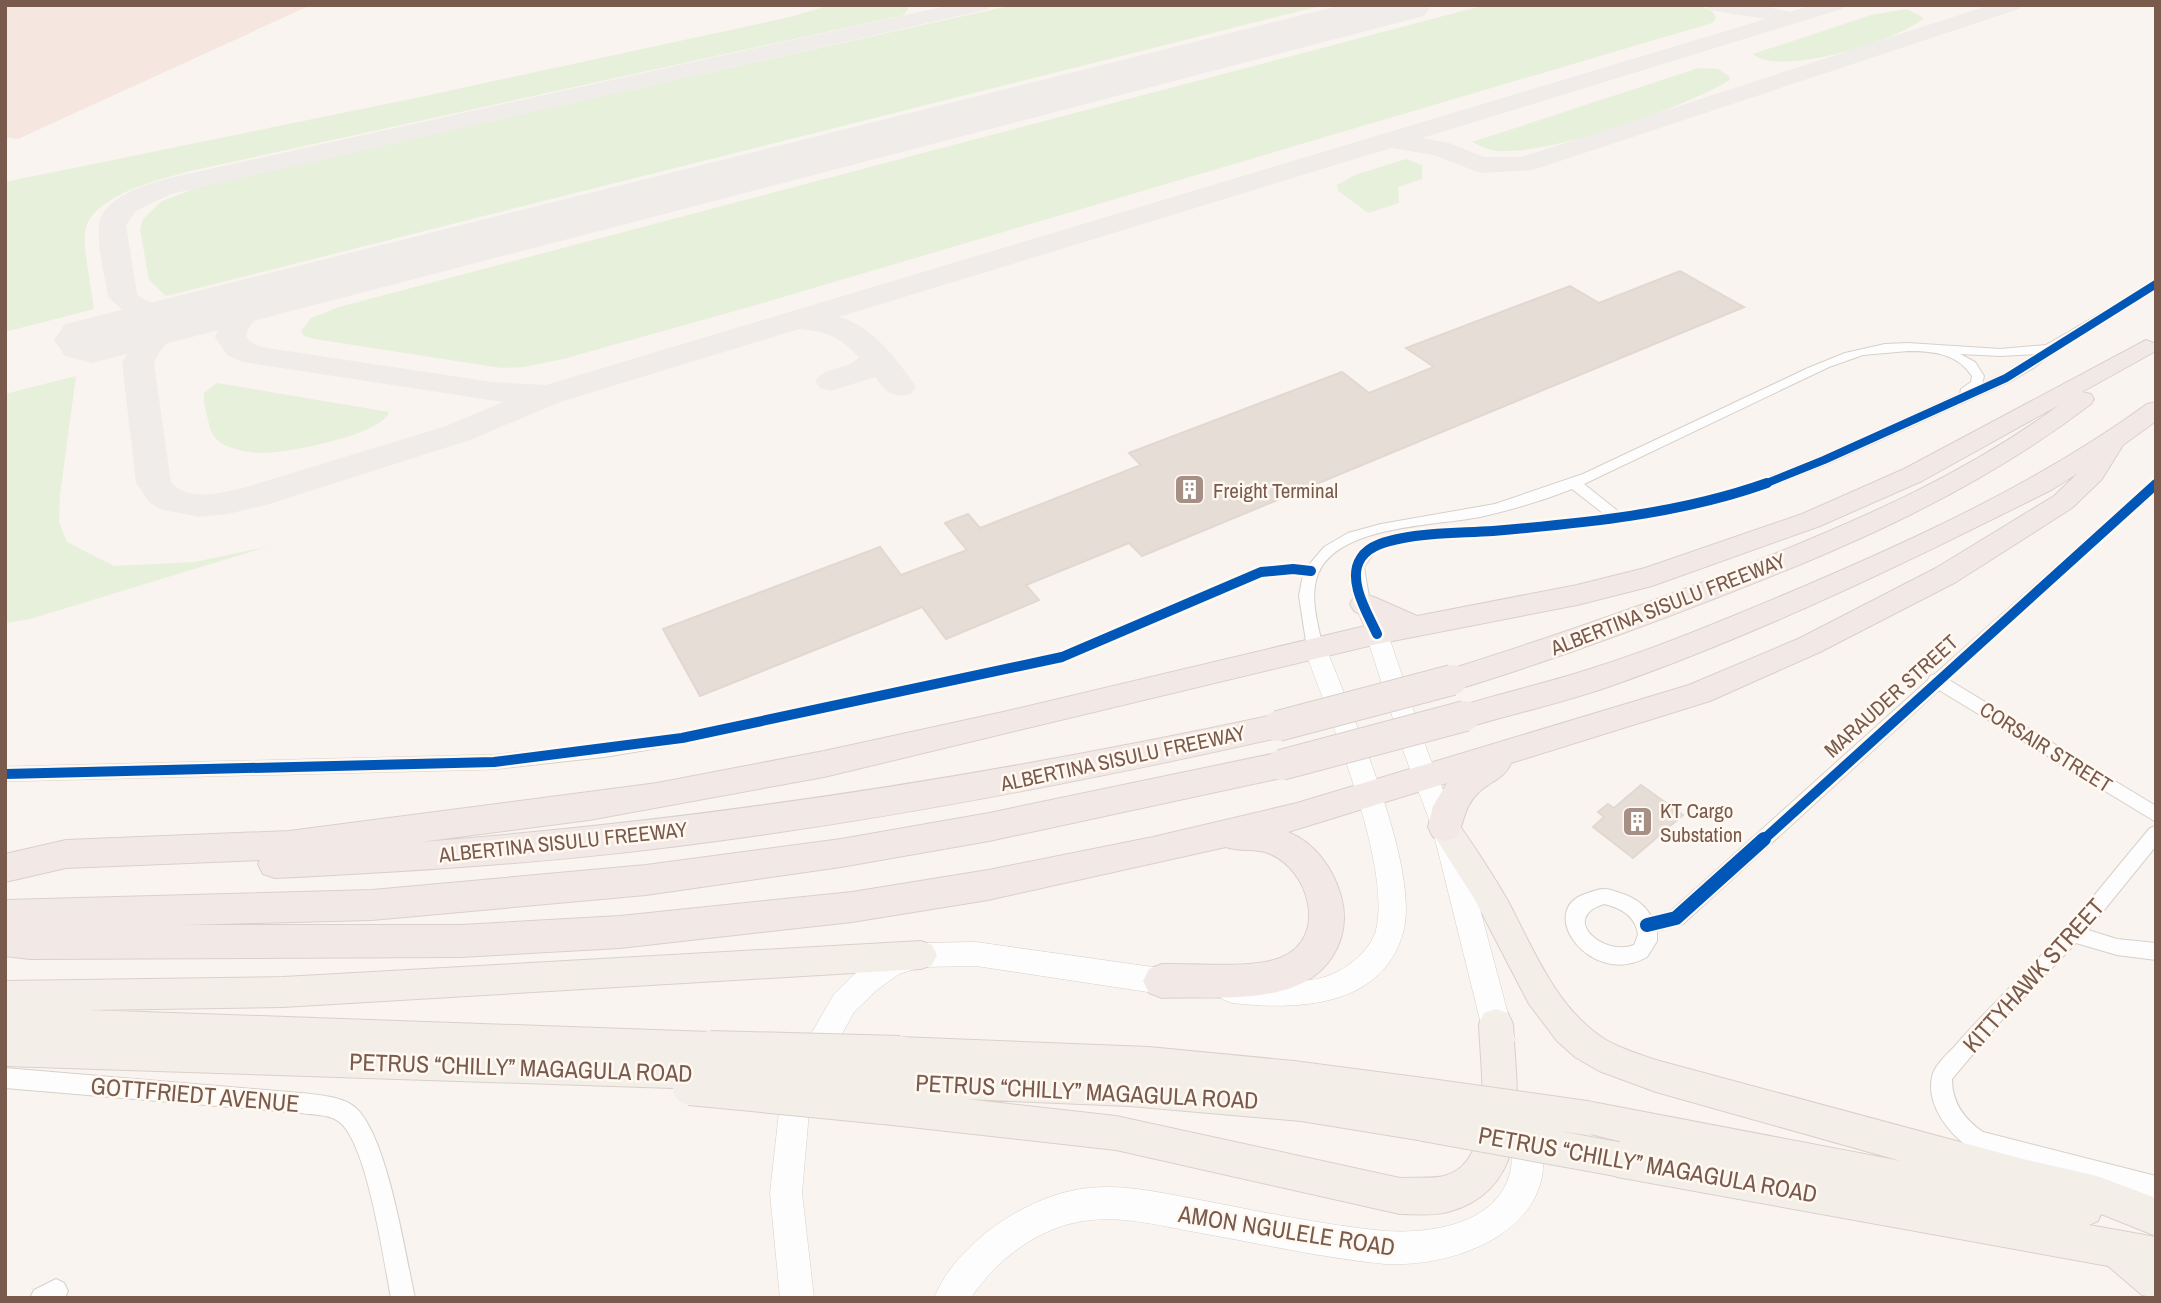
<svg xmlns="http://www.w3.org/2000/svg" width="2161" height="1303" font-family="'Archivo Narrow',sans-serif">
<style>
.commercial{fill:#f6e6e0}
.green{fill:#e7f0da}
.lines{fill:none;stroke-linecap:round;stroke-linejoin:round}
.taxiway{fill:#f0ecea;fill-rule:evenodd}
.runway{fill:#f0ecea;fill-rule:evenodd}
.building{fill:#e6ddd6;stroke:#e2d7d1;stroke-width:2}
.street-casing{stroke:#d7d0ca;stroke-width:2}
.secondary-casing{stroke:#d9d0cb;stroke-width:1}
.primary-casing{stroke:#dad0cb;stroke-width:2}
.highway-casing{stroke:#dad0cb;stroke-width:2}
.street{fill:#fefdfd;fill-rule:evenodd}
.secondary{fill:#fefdfd;fill-rule:evenodd}
.primary{fill:#f3eee7;fill-rule:evenodd}
.highway{fill:#f2e9e6;fill-rule:evenodd}
.primary-bridge-casing{stroke:#dad0cb;stroke-width:36;stroke-linecap:butt}
.highway-bridge-casing{stroke:#dad0cb;stroke-width:32;stroke-linecap:butt}
.primary-bridge{stroke:#f3eee7;stroke-width:34}
.highway-bridge{stroke:#f2e9e6;stroke-width:30}
.cycleway-far2-casing{stroke:#fff9f2;stroke-width:11}
.cycleway-far1-casing{stroke:#fff9f2;stroke-width:15}
.cycleway-casing{stroke:#fff9f2;stroke-width:18}
.cycleway-far2{stroke:#0057b8;stroke-width:8}
.cycleway-far1{stroke:#0057b8;stroke-width:10}
.cycleway{stroke:#0057b8;stroke-width:14}
.labels{text-anchor:middle;dominant-baseline:central;stroke-width:5;stroke-linejoin:round;paint-order:stroke}
.poi-label{font-size:21px;fill:#7a5a4c;stroke:#fff9f2;text-anchor:start}
.street-label{font-size:21px;fill:#7a5a4c;stroke:#fff9f2}
.near-street-label{font-size:24px;fill:#7a5a4c;stroke:#fff9f2}
</style>
<rect width="100%" height="100%" fill="#f9f4ef"/>
<path class="commercial" d="M 5,5 L 311,5 L 18,139 L 5,137 Z"/>
<path class="green" d="M 830,5 L 909,7 L 904,15 L 195,170 C 165,178 91,194 85,232 C 83,250 92,290 94,309 L 5,332 L 5,182 L 411,99 L 790,17 Z
M 1013,5 L 1324,5 L 166,296 L 149,280 L 140,229 L 143,219 L 162,201 L 207,184 Z
M 1485,5 L 1697,5 L 1712,11 L 1716,18 L 1712,23 L 749,307 L 563,359 L 524,367 L 501,368 L 315,339 L 304,336 L 301,331 L 311,318 L 339,307 Z
M 1907,9 L 1924,18 C 1900,40 1779,78 1753,54 L 1871,15 Z
M 1699,68 L 1718,69 L 1729,76 L 1730,80 C 1683,108 1551,155 1497,151 C 1488,150 1480,146 1472,142 Z
M 1406,159 L 1422,165 L 1422,179 L 1398,187 L 1399,203 L 1368,213 L 1338,191 L 1337,185 L 1355,175 Z
M 76,376 L 60,495 L 59,522 L 67,542 L 114,566 L 195,562 L 270,546 L 30,619 L 5,623 L 5,394 Z
M 217,383 L 389,412 C 381,436 282,454 258,453 C 246,452 231,449 221,443 C 211,436 209,426 207,415 C 205,407 203,401 204,393 Z"/>
<g class="lines">
<path class="taxiway" d="M 951,5 L 991,5 L 988,9 L 981,11 L 171,194 L 136,211 L 126,225 L 137,294 C 164,317 196,296 225,303 L 229,309 L 226,313 C 241,296 270,279 293,285 L 298,291 C 284,311 252,307 246,337 L 249,341 L 261,347 L 492,382 L 546,385 L 1766,19 L 1715,11 L 1708,9 L 1705,5 L 1759,5 L 1790,12 L 1812,5 L 1845,5 L 1842,9 L 1422,138 L 1449,143 L 1484,157 L 1522,157 L 1990,5 L 2022,5 L 2019,9 L 1533,170 L 1480,173 L 1434,155 L 1391,148 L 839,317 C 871,325 898,360 916,387 L 911,394 C 892,399 886,392 875,377 L 831,391 L 820,388 L 815,381 C 825,366 847,371 859,357 C 838,336 828,332 799,329 L 560,402 L 470,440 L 266,505 L 228,514 L 199,517 L 160,509 L 149,502 L 136,483 L 122,363 L 138,336 L 157,322 L 128,315 L 108,297 C 105,275 97,249 99,227 C 101,193 161,180 187,174 ZM 224,315 L 215,337 L 227,355 L 243,362 L 503,402 L 446,426 L 243,488 C 220,493 188,502 171,482 L 154,363 C 164,335 198,325 224,315 Z"/>
<path class="runway" d="M 1342,5 L 1432,5 L 1424,16 L 92,363 L 65,356 L 54,340 L 65,324 Z"/>
</g>
<path class="building" d="M 1680,271 L 1744,307 L 1142,556 L 1129,543 L 1026,585 L 1039,600 L 946,639 L 922,607 L 700,696 L 663,629 L 880,547 L 901,575 L 967,550 L 945,523 L 968,514 L 980,528 L 1141,465 L 1129,453 L 1342,372 L 1369,393 L 1434,367 L 1406,348 L 1570,286 L 1599,303 Z
M 1641,785 L 1683,815 L 1633,858 L 1593,827 L 1604,817 L 1598,812 L 1608,804 L 1614,808 Z"/>
<g class="lines">
<defs>
<path id="street" d="M 2156,281 L 2156,289 L 2053,352 L 2035,367 L 2011,381 L 1829,463 L 1761,490 L 1686,511 L 1638,519 L 1492,536 L 1401,543 L 1374,553 L 1364,567 L 1369,597 L 1385,634 L 1377,640 C 1366,636 1360,615 1356,604 C 1348,584 1344,560 1365,546 C 1397,524 1454,529 1491,526 C 1529,524 1567,519 1604,514 L 1572,489 C 1542,501 1511,510 1480,517 C 1435,526 1338,525 1318,574 C 1309,597 1318,624 1323,648 L 1315,654 L 1307,648 L 1299,596 L 1303,575 L 1263,577 L 1062,663 L 682,744 L 604,757 L 494,769 L 5,781 L 5,767 L 494,755 L 604,743 L 682,732 L 1059,652 L 1256,568 L 1293,564 L 1308,566 L 1324,547 L 1348,533 L 1381,524 L 1495,504 L 1583,474 L 1808,368 L 1845,353 L 1885,344 L 1908,343 L 2000,349 L 2046,345 ZM 1908,351 C 1932,351 1957,353 1972,376 L 1971,382 L 1961,389 L 1960,394 C 1880,429 1803,470 1719,493 C 1686,503 1653,508 1619,512 L 1584,484 L 1829,367 L 1863,355 ZM 1960,354 L 2000,356 L 2038,354 L 2015,369 L 1982,384 L 1984,376 L 1975,362 Z
M 2156,480 L 2156,492 L 1949,680 L 2156,806 L 2156,822 L 1939,690 L 1683,924 L 1657,931 L 1657,941 L 1647,957 C 1591,989 1535,911 1585,894 C 1594,891 1602,887 1611,890 C 1628,895 1642,900 1651,916 L 1671,911 L 1928,680 L 1930,676 L 1935,674 L 2151,481 ZM 1604,904 C 1621,908 1636,916 1638,935 L 1634,945 C 1603,957 1559,918 1604,904 Z
M 2156,826 L 2156,846 L 2088,930 L 2117,939 L 2156,943 L 2156,960 L 2117,955 L 2076,943 L 1999,1023 L 1952,1079 C 1952,1103 1964,1119 1983,1132 L 2156,1176 L 2156,1198 L 1970,1148 C 1949,1134 1926,1105 1932,1077 C 1934,1066 1946,1055 1954,1047 C 1990,1005 2031,968 2068,927 C 2096,894 2122,861 2150,828 Z
M 5,1068 L 301,1093 C 318,1095 344,1096 357,1109 C 388,1140 405,1253 415,1298 L 391,1298 C 384,1262 367,1140 338,1121 C 328,1114 313,1115 301,1113 L 5,1088 Z
M 56,1279 L 64,1283 L 68,1291 L 65,1298 L 30,1298 L 34,1290 Z"/>
<path id="secondary" d="M 1377,626 L 1385,628 L 1388,634 L 1428,753 L 1458,827 L 1515,1040 L 1510,1050 L 1500,1054 L 1490,1050 L 1485,1040 L 1432,827 L 1404,753 L 1366,634 L 1369,628 Z
M 1315,640 L 1323,642 L 1326,648 C 1351,712 1421,870 1403,933 C 1381,1009 1295,1010 1232,1003 L 1222,999 L 1218,990 L 1222,981 C 1235,976 1245,979 1258,980 C 1283,982 1314,984 1337,972 C 1354,963 1371,948 1376,930 C 1392,864 1328,714 1304,648 L 1307,642 Z
M 976,942 L 1174,970 L 1184,974 L 1188,983 L 1184,992 L 1174,996 L 976,966 L 921,967 L 899,974 L 878,989 L 854,1012 L 832,1052 L 809,1112 L 802,1193 L 814,1298 L 780,1298 L 770,1193 L 779,1112 L 810,1036 L 834,994 L 858,971 L 881,955 L 921,943 Z
M 1523,1116 L 1534,1120 C 1576,1220 1466,1268 1385,1264 C 1322,1258 1258,1243 1195,1232 C 1157,1225 1116,1214 1078,1222 C 1035,1230 994,1262 971,1298 L 934,1298 C 945,1271 965,1250 987,1232 C 1015,1210 1054,1191 1089,1188 C 1125,1184 1161,1193 1195,1199 C 1258,1211 1322,1225 1385,1231 C 1432,1234 1501,1224 1511,1168 C 1514,1151 1505,1137 1512,1120 Z"/>
<path id="primary" d="M 1445,816 L 1455,819 C 1474,846 1492,873 1508,901 C 1534,950 1556,1009 1606,1040 C 1622,1049 1639,1054 1656,1060 L 2023,1159 L 2097,1176 L 2156,1198 L 2156,1236 L 2101,1214 L 2098,1221 L 2089,1225 L 2156,1237 L 2156,1298 L 2142,1295 L 2108,1266 L 1617,1177 L 1604,1172 L 1599,1159 L 1604,1146 L 1618,1141 L 1575,1130 L 1569,1118 L 1575,1106 L 1587,1101 L 1901,1161 L 1656,1092 L 1599,1071 L 1575,1057 L 1557,1041 L 1529,1004 L 1475,900 L 1435,837 L 1430,828 L 1435,819 Z
M 921,941 L 932,945 L 937,955 L 932,965 L 921,969 L 283,1007 L 88,1010 L 710,1032 L 722,1037 L 727,1048 L 722,1059 L 714,1062 L 719,1073 L 714,1085 L 702,1089 L 5,1066 L 5,981 L 283,977 Z
M 1496,1009 L 1508,1013 L 1513,1024 C 1516,1093 1536,1188 1448,1212 C 1434,1216 1415,1214 1400,1214 L 1116,1150 L 883,1124 L 871,1119 L 865,1107 L 871,1095 L 881,1091 L 877,1080 L 882,1068 L 890,1065 L 883,1053 L 888,1042 L 900,1037 L 1149,1047 L 1294,1061 L 1424,1078 L 1436,1083 L 1441,1095 L 1436,1107 L 1430,1109 L 1437,1112 L 1442,1124 L 1437,1136 L 1424,1141 L 1301,1121 L 1129,1106 L 966,1099 L 1116,1116 L 1400,1178 C 1414,1177 1430,1179 1444,1176 C 1497,1163 1480,1066 1479,1024 L 1484,1013 Z"/>
<path id="highway" d="M 2146,340 L 2156,344 L 2154,352 L 2082,392 L 2091,394 L 2094,399 L 2091,404 C 1977,491 1849,547 1716,598 C 1629,632 1541,664 1452,691 L 1441,688 L 1437,680 L 1441,672 C 1550,638 1657,601 1762,559 C 1866,517 1969,472 2059,405 L 1922,481 L 1820,526 L 1652,586 L 1577,605 L 1377,644 L 824,777 L 589,820 L 420,842 C 710,820 994,775 1278,714 L 1289,718 L 1294,726 L 1289,734 L 1278,738 C 1072,784 864,824 654,849 C 528,864 402,872 275,878 L 263,874 L 258,864 L 260,860 L 66,868 L 5,882 L 5,854 L 66,840 L 289,831 L 657,783 L 824,751 L 1003,712 L 1378,623 L 1354,611 L 1350,604 L 1354,597 L 1364,594 L 1374,597 L 1417,616 L 1577,585 L 1645,568 L 1802,514 L 1904,469 Z
M 2156,402 L 2156,421 L 2123,445 L 2102,479 L 2072,508 L 1956,582 L 1820,652 L 1710,701 L 1511,763 C 1506,777 1490,782 1479,792 C 1464,806 1465,820 1457,837 L 1445,841 L 1433,837 L 1428,827 L 1433,806 L 1447,783 L 1288,832 C 1315,843 1333,868 1341,896 C 1346,914 1345,931 1337,948 C 1308,1010 1218,995 1162,998 L 1149,993 L 1143,981 L 1149,969 L 1162,964 C 1194,963 1251,969 1280,958 C 1329,939 1310,869 1268,853 C 1255,848 1240,852 1226,847 L 988,900 L 852,922 L 620,948 L 461,957 L 30,959 L 5,956 L 5,900 L 372,890 L 646,865 L 841,839 L 989,813 L 1281,752 L 1292,756 L 1297,765 L 1292,774 L 1281,778 L 989,841 L 841,867 L 646,895 L 372,920 L 182,925 L 461,925 L 620,916 L 852,892 L 988,870 L 1153,837 L 1297,803 L 1689,685 L 1800,638 L 1936,568 L 2054,496 L 2078,473 L 2053,489 C 1908,562 1762,633 1608,687 C 1561,703 1512,714 1465,728 L 1454,724 L 1449,716 L 1454,708 C 1498,694 1543,684 1587,670 C 1655,649 1721,621 1786,594 C 1911,541 2037,484 2147,404 Z"/>
</defs>
<use href="#street" class="street-casing"/>
<use href="#secondary" class="secondary-casing"/>
<use href="#primary" class="primary-casing"/>
<use href="#highway" class="highway-casing"/>
<use href="#street" class="street"/>
<use href="#secondary" class="secondary"/>
<use href="#primary" class="primary"/>
<use href="#highway" class="highway"/>
<defs>
<path id="primary-bridge" d="M 710,1048 L 900,1053
M 702,1073 L 894,1080
M 690,1088 L 883,1107
M 1424,1095 L 1587,1118
M 1424,1124 L 1617,1159"/>
<path id="highway-bridge" d="M 1278,726 L 1452,680
M 1281,765 L 1465,716"/>
</defs>
<use href="#primary-bridge" class="primary-bridge-casing"/>
<use href="#highway-bridge" class="highway-bridge-casing"/>
<use href="#primary-bridge" class="primary-bridge"/>
<use href="#highway-bridge" class="highway-bridge"/>
<defs>
<path id="cycleway-far2" d="M 1762,485 L 1824,460 L 2006,378 L 2156,284"/>
<path id="cycleway-far1" d="M 1377,634 C 1368,614 1346,580 1361,558 C 1369,545 1388,541 1403,538 C 1433,532 1463,533 1493,531 C 1585,523 1680,514 1767,483
M 5,774 L 494,762 L 682,738 L 1062,657 L 1261,572 L 1293,569 L 1311,571
M 1762,841 L 2156,484"/>
<path id="cycleway" d="M 1647,925 L 1676,918 L 1764,839"/>
</defs>
<use href="#cycleway-far2" class="cycleway-far2-casing"/>
<use href="#cycleway-far1" class="cycleway-far1-casing"/>
<use href="#cycleway" class="cycleway-casing"/>
<use href="#cycleway-far2" class="cycleway-far2"/>
<use href="#cycleway-far1" class="cycleway-far1"/>
<use href="#cycleway" class="cycleway"/>
</g>
<defs>
<symbol id="building-square" viewBox="-11 -11 22 22"><rect x="-9" y="-9" width="18" height="18" rx="4" fill="#a69085" stroke="#fff9f2"/><path d="M-4-6H4V6H1V3H-1V6H-4ZM-2.5-4.3h1.7v1.8h-1.7ZM.8-4.3h1.7v1.8H.8ZM-2.5-1h1.7V.8h-1.7ZM.8-1h1.7V.8H.8Z" fill="#fff"/></symbol>
</defs>
<g fill-rule="evenodd">
<use href="#building-square" x="1172" y="472" width="35" height="35"/>
<use href="#building-square" x="1620" y="804" width="35" height="35"/>
</g>
<g class="labels">
<g class="poi-label">
<text x="1213" y="490">Freight Terminal</text>
<text x="1660" y="810">KT Cargo<tspan x="1660" dy="24">Substation</tspan></text>
</g>
<g class="street-label">
<text transform="translate(1668 604) rotate(-21)">ALBERTINA SISULU FREEWAY</text>
<text transform="translate(1891 696) rotate(-42)">MARAUDER STREET</text>
<text transform="translate(2046 747) rotate(32)">CORSAIR STREET</text>
<text transform="translate(1123 758) rotate(-12)">ALBERTINA SISULU FREEWAY</text>
<text transform="translate(563 842) rotate(-6)">ALBERTINA SISULU FREEWAY</text>
</g>
<g class="near-street-label">
<text transform="translate(2033 975) rotate(-48)">KITTYHAWK STREET</text>
<text transform="translate(521 1067) rotate(2)">PETRUS “CHILLY” MAGAGULA ROAD</text>
<text transform="translate(1087 1091) rotate(3)">PETRUS “CHILLY” MAGAGULA ROAD</text>
<text transform="translate(195 1094) rotate(5)">GOTTFRIEDT AVENUE</text>
<text transform="translate(1648 1164) rotate(10)">PETRUS “CHILLY” MAGAGULA ROAD</text>
<text transform="translate(1287 1230) rotate(9)">AMON NGULELE ROAD</text>
</g>
</g>
<rect width="2161" height="1303" fill="none" stroke="#7a5a4c" stroke-width="14"/>
</svg>
